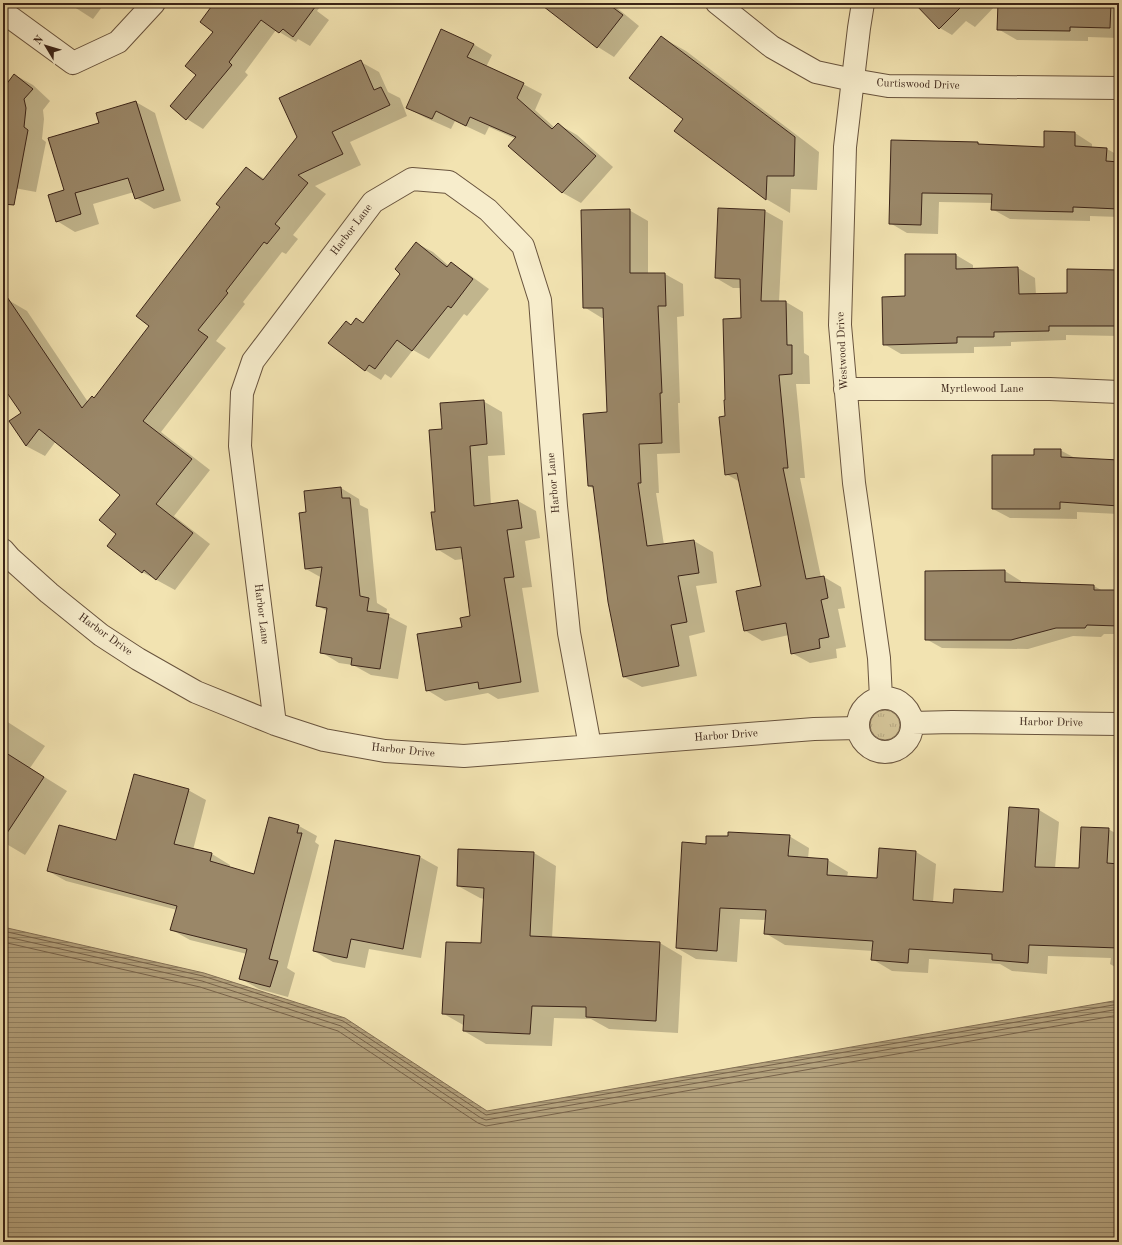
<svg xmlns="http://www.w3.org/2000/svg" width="1122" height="1245" font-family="'Old Standard TT',serif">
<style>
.grass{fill:url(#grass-tufts);stroke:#877458}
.water{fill:url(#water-rules);stroke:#847055}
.shadow{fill:#0003}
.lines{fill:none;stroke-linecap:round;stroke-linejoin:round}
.shore{stroke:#78634a;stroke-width:1}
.building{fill:#9a8768;stroke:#3b2418}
.minor-casing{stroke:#69543e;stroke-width:24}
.minor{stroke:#f7edcc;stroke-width:22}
.labels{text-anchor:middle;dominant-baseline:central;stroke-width:4;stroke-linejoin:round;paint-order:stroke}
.street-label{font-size:11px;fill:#3b2418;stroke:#f7edcc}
</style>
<defs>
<pattern id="grass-tufts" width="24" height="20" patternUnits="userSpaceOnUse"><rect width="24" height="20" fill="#d3c397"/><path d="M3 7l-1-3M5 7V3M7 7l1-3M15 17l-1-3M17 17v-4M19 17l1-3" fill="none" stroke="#b6a781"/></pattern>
<pattern id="water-rules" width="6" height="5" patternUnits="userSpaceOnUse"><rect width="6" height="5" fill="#b4a27d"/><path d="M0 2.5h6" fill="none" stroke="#948465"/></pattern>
</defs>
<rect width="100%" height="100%" fill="#f2e3b1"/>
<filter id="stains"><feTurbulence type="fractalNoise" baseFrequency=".005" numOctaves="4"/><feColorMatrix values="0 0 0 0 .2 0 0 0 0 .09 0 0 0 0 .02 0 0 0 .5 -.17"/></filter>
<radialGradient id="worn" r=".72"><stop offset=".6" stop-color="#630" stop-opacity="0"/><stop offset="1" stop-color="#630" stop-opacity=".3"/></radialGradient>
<path class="grass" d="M870 725a15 15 0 1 1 30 0a15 15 0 1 1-30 0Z"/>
<path class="water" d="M 3,927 L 204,973 L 345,1018 L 487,1111 L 1119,1000 L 1119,1242 L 3,1242 Z"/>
<path class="shadow" d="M 68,3 L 105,3 L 93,19 Z
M 215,3 L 323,3 L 317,11 L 329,20 L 310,46 L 298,39 L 296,42 L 276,30 L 245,72 L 248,75 L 203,129 L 187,119 L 172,106 L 197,75 L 214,32 Z
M 542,3 L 611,3 L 639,26 L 614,57 L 598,47 Z
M 920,3 L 998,3 L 975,27 L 966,21 L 952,35 L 940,28 Z
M 999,3 L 1119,3 L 1119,38 L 1088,37 L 1088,41 L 1017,40 L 998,29 Z
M 661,37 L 686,51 L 819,152 L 817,190 L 791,189 L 790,213 L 766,199 L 676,131 L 685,119 Z
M 473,44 L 492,55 L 486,67 L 523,84 L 542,94 L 535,110 L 555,128 L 558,124 L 577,135 L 613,167 L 581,203 L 563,193 L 510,146 L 516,139 L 489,127 L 485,135 L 455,121 L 451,129 L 426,118 L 407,108 Z
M 361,62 L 379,72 L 388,92 L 400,98 L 407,116 L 350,142 L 361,165 L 315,186 L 326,194 L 293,235 L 298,239 L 286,254 L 282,252 L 243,302 L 245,304 L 216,341 L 226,348 L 161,432 L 210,470 L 174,516 L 210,544 L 175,590 L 142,572 L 118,534 L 121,494 L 56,441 L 45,456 L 26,446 L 10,422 L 22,413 L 3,385 L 3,297 L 27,311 L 88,402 L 95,399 L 151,326 L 222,206 L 246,168 L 265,179 Z
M 15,75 L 33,85 L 50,101 L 43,110 L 44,119 L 42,139 L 46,142 L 36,192 L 9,187 L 3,184 L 3,76 L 10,81 Z
M 136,102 L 155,113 L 181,201 L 154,209 L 136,198 L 134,192 L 93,204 L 99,224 L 75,232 L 57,221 L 66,191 L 100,123 Z
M 1045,133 L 1075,133 L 1092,144 L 1092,148 L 1107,149 L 1116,154 L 1119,154 L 1119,217 L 1090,216 L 1090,221 L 1010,219 L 992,209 L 993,203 L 939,202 L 938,234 L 907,233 L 890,223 L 892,141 L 978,143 L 983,146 L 1045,148 Z
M 719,209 L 765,211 L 783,221 L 779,302 L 786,302 L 803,312 L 804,353 L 809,356 L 810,384 L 796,384 L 805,478 L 800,478 L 821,577 L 824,577 L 841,587 L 845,608 L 838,609 L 846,647 L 836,649 L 837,658 L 810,663 L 792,653 L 789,635 L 762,641 L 744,630 L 762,587 L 740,482 L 726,474 L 726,401 L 742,319 L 741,288 L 733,288 L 716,278 Z
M 629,210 L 648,221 L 648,274 L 665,274 L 683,284 L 684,316 L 677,317 L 680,403 L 678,403 L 680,453 L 657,454 L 659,493 L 656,493 L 664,545 L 694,541 L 713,552 L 717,583 L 696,586 L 705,632 L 689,636 L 697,676 L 642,687 L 624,677 L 594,489 L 589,486 L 608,413 L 604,318 L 602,318 L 584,307 Z
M 416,243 L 433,252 L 449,266 L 451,263 L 467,273 L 489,289 L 467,316 L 464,314 L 429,359 L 413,350 L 391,378 L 385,374 L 381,380 L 365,370 L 352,326 L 364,324 L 402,274 Z
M 956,255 L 973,265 L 973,269 L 1018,268 L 1035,278 L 1036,295 L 1068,294 L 1119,271 L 1119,336 L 1066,335 L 1066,340 L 1011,342 L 1011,346 L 974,347 L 974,353 L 901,354 L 884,344 L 906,297 Z
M 3,274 L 6,277 L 3,282 Z
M 483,401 L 502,412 L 505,455 L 488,456 L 491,505 L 518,501 L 536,511 L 540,538 L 525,541 L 532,587 L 522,588 L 539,692 L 498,699 L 488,693 L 445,701 L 427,690 L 463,628 L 471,617 L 463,559 L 455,560 L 437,549 L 436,512 L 443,430 Z
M 1060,450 L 1075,458 L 1119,461 L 1119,514 L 1077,512 L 1077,519 L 1010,518 L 993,509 L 1035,456 Z
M 341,488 L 359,499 L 360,505 L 368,509 L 377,603 L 387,609 L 386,615 L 407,626 L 398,679 L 371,675 L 353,665 L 339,663 L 321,652 L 327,611 L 318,606 L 322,578 L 306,569 L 307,513 Z
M 1005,571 L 1021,581 L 1021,583 L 1094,586 L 1103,591 L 1119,591 L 1119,634 L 1104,634 L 1101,637 L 1073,636 L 1028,649 L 942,648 L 926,639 Z
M 3,719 L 45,746 L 30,768 L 67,791 L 25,855 L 3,842 Z
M 188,790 L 206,800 L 193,850 L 212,854 L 230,865 L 229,868 L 255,875 L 299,826 L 317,836 L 315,842 L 319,845 L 287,968 L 295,973 L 288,997 L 259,989 L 241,979 L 247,954 L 190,940 L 172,930 L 177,910 L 66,881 L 48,871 L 117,841 Z
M 1039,810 L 1059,822 L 1055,868 L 1080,869 L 1108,829 L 1119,835 L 1119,969 L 1110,964 L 1111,958 L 1048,956 L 1047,974 L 1012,971 L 1000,964 L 929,959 L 928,973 L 892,971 L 872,959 L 873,951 L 785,945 L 765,933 L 766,920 L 740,919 L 737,962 L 696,959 L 677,948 L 707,845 L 789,836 L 809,848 L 808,859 L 828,860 L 848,872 L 847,877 L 877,879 L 916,852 L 936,864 L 933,902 L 954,904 L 1003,893 Z
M 534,853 L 556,866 L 552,938 L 660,943 L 682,956 L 678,1033 L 609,1029 L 591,1019 L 554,1018 L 552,1046 L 486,1044 L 464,1031 L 465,1026 L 444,1014 L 482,944 L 484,899 L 480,898 L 458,886 Z
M 420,857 L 438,867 L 421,958 L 369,949 L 365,968 L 333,962 L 314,951 Z"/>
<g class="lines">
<path class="shore" d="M 3,931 L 203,976 L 343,1021 L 486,1115 L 1119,1004
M 3,936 L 202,981 L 341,1026 L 481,1118 L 486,1120 L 1119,1009
M 3,942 L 200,987 L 338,1031 L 478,1123 L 486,1126 L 1119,1015"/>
</g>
<path class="building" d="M 214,3 L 318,3 L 293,37 L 283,29 L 279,33 L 261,20 L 229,62 L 232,65 L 186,120 L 170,106 L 196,75 L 185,66 L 213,32 L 200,22 Z
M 539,3 L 607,3 L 623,15 L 597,48 Z
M 914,3 L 965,3 L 939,29 Z
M 998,3 L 1111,3 L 1110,28 L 1070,27 L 1070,31 L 997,30 Z
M 441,29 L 474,44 L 467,57 L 524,83 L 517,98 L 552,129 L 558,123 L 596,156 L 562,193 L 508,146 L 516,137 L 470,117 L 466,126 L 436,111 L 432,119 L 406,108 Z
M 661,36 L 795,137 L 794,176 L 767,176 L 766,200 L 674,131 L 683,119 L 629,78 Z
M 361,60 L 374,90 L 381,87 L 390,105 L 332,132 L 343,154 L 298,175 L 308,183 L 275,224 L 280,228 L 267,244 L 264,242 L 226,291 L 228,293 L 198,330 L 208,337 L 143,421 L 192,459 L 156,504 L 193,533 L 156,580 L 144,570 L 142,573 L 107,546 L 116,534 L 99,520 L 120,495 L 39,429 L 26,446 L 9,421 L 21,413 L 3,387 L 3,291 L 82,408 L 92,396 L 94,398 L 149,326 L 136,316 L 220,207 L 216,204 L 246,167 L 263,180 L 297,137 L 279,98 Z
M 14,74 L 33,89 L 24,99 L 26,108 L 24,127 L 28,130 L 14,205 L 3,204 L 3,89 Z
M 136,101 L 164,190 L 135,199 L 128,178 L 75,193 L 81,214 L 56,222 L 48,195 L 64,190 L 48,138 L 99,123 L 96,113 Z
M 1044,131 L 1075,132 L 1075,146 L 1107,148 L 1106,161 L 1119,162 L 1119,209 L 1073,207 L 1073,212 L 991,210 L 992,194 L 922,193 L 921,225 L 889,224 L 891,140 L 978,142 L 978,144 L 1044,147 Z
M 718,208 L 765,210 L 761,301 L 786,301 L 787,345 L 792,345 L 792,374 L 779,375 L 788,468 L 783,468 L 806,579 L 824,576 L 828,598 L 821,600 L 829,637 L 819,639 L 820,648 L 791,654 L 786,623 L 744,631 L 736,591 L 761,586 L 737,473 L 725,475 L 719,417 L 725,416 L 724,400 L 725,400 L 723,319 L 741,318 L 740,279 L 715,278 Z
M 630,209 L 630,273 L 665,273 L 666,306 L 658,306 L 662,393 L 660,393 L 662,443 L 639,444 L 641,483 L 638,483 L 647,546 L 694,540 L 699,573 L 678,576 L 687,622 L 671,625 L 679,666 L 623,677 L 608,602 L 593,486 L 588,486 L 583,414 L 607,412 L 603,308 L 583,308 L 581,210 Z
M 416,242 L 447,267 L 451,262 L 473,279 L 451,308 L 448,306 L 412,351 L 397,340 L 375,369 L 369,365 L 365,371 L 328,343 L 346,321 L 351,325 L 356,318 L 363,323 L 400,274 L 395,269 Z
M 905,254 L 956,254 L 956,269 L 1018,267 L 1019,294 L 1067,293 L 1067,269 L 1119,270 L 1119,326 L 1049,326 L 1049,331 L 994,332 L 994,337 L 957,337 L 957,343 L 883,345 L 882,297 L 905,296 Z
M 484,400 L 487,444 L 470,446 L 474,506 L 518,500 L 522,528 L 507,530 L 514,577 L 504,578 L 521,682 L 479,689 L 478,682 L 426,691 L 417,634 L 462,627 L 460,618 L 470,616 L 461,547 L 436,550 L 431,512 L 435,512 L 429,430 L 442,429 L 440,403 Z
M 1034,449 L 1061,449 L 1061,457 L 1119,460 L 1119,506 L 1060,502 L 1060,509 L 992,509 L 992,455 L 1034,455 Z
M 341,487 L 342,498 L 350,498 L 360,596 L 369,598 L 367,611 L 389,614 L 380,669 L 351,665 L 352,658 L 320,653 L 327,608 L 316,606 L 322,567 L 305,569 L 299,513 L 306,512 L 304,491 Z
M 1005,570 L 1005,582 L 1094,585 L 1094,590 L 1119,590 L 1119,626 L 1087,625 L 1085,628 L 1056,628 L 1011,640 L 925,640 L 925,571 Z
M 3,751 L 44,777 L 3,839 Z
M 134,774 L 189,789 L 174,844 L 212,853 L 210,861 L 254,874 L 269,817 L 299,825 L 297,833 L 302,833 L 269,959 L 278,961 L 270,987 L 239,979 L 247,949 L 170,930 L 177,906 L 47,871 L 59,825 L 116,840 Z
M 1009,807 L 1039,809 L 1035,867 L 1079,868 L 1081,827 L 1109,828 L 1107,863 L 1119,864 L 1119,948 L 1029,945 L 1028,963 L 992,960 L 992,954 L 909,949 L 908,963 L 871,960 L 873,941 L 764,934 L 766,910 L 720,908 L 717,951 L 676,948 L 682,842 L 706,844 L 706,836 L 728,836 L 728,832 L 790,835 L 788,856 L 828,859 L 827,875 L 877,878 L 879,848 L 916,851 L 913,900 L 953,903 L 954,889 L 1003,892 Z
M 335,840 L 420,856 L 403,949 L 351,939 L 347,958 L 313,951 Z
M 458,849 L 534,852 L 530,936 L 660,942 L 656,1021 L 586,1017 L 586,1007 L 532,1006 L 530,1034 L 463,1031 L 464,1015 L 442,1014 L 446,942 L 481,943 L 484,888 L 457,886 Z"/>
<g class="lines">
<defs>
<path id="minor" d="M 717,3 L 772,47 L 816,72 L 853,80 L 888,86 L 1119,88
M 863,3 L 859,28 L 845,147 L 840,325 L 854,483 L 879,658 L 881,698
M 3,12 L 73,63 L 118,42 L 154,3
M 845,389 L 1050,389 L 1119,392
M 3,550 L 10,558 L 49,593 L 101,635 L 138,659 L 196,692 L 275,724 L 324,740 L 385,751 L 464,756 L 814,729 L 858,728
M858 725a27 27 0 1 1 54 0a27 27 0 1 1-54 0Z
M 912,723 L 952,722 L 1119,724
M 275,724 L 240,446 L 242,393 L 253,361 L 373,202 L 412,179 L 449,182 L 488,210 L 523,246 L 540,300 L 556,506 L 569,633 L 590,746"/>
</defs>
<use href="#minor" class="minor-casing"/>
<use href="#minor" class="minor"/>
</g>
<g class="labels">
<g class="street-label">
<text transform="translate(918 85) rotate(2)">Curtiswood Drive</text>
<text transform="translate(352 230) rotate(-53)">Harbor Lane</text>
<text transform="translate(843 351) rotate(-93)">Westwood Drive</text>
<text x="982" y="389">Myrtlewood Lane</text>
<text transform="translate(554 483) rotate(-95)">Harbor Lane</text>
<text transform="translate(261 614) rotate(83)">Harbor Lane</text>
<text transform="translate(105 635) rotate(36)">Harbor Drive</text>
<text transform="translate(1051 723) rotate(1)">Harbor Drive</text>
<text transform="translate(726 736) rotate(-4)">Harbor Drive</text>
<text transform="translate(403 751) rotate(6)">Harbor Drive</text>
</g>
</g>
<rect width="1122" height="1245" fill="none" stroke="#f2e3b1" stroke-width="16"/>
<rect x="4" y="4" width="1114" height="1237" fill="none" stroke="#3b2418" stroke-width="2"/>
<rect x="8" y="8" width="1106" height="1229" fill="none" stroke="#3b2418"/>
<g transform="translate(46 46) rotate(308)" stroke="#f7edcc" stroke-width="3" paint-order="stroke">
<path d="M0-3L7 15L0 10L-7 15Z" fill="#3b2418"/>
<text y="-6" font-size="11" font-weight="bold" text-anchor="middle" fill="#3b2418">N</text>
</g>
<rect width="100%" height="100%" filter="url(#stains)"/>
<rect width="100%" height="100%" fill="url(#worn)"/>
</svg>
